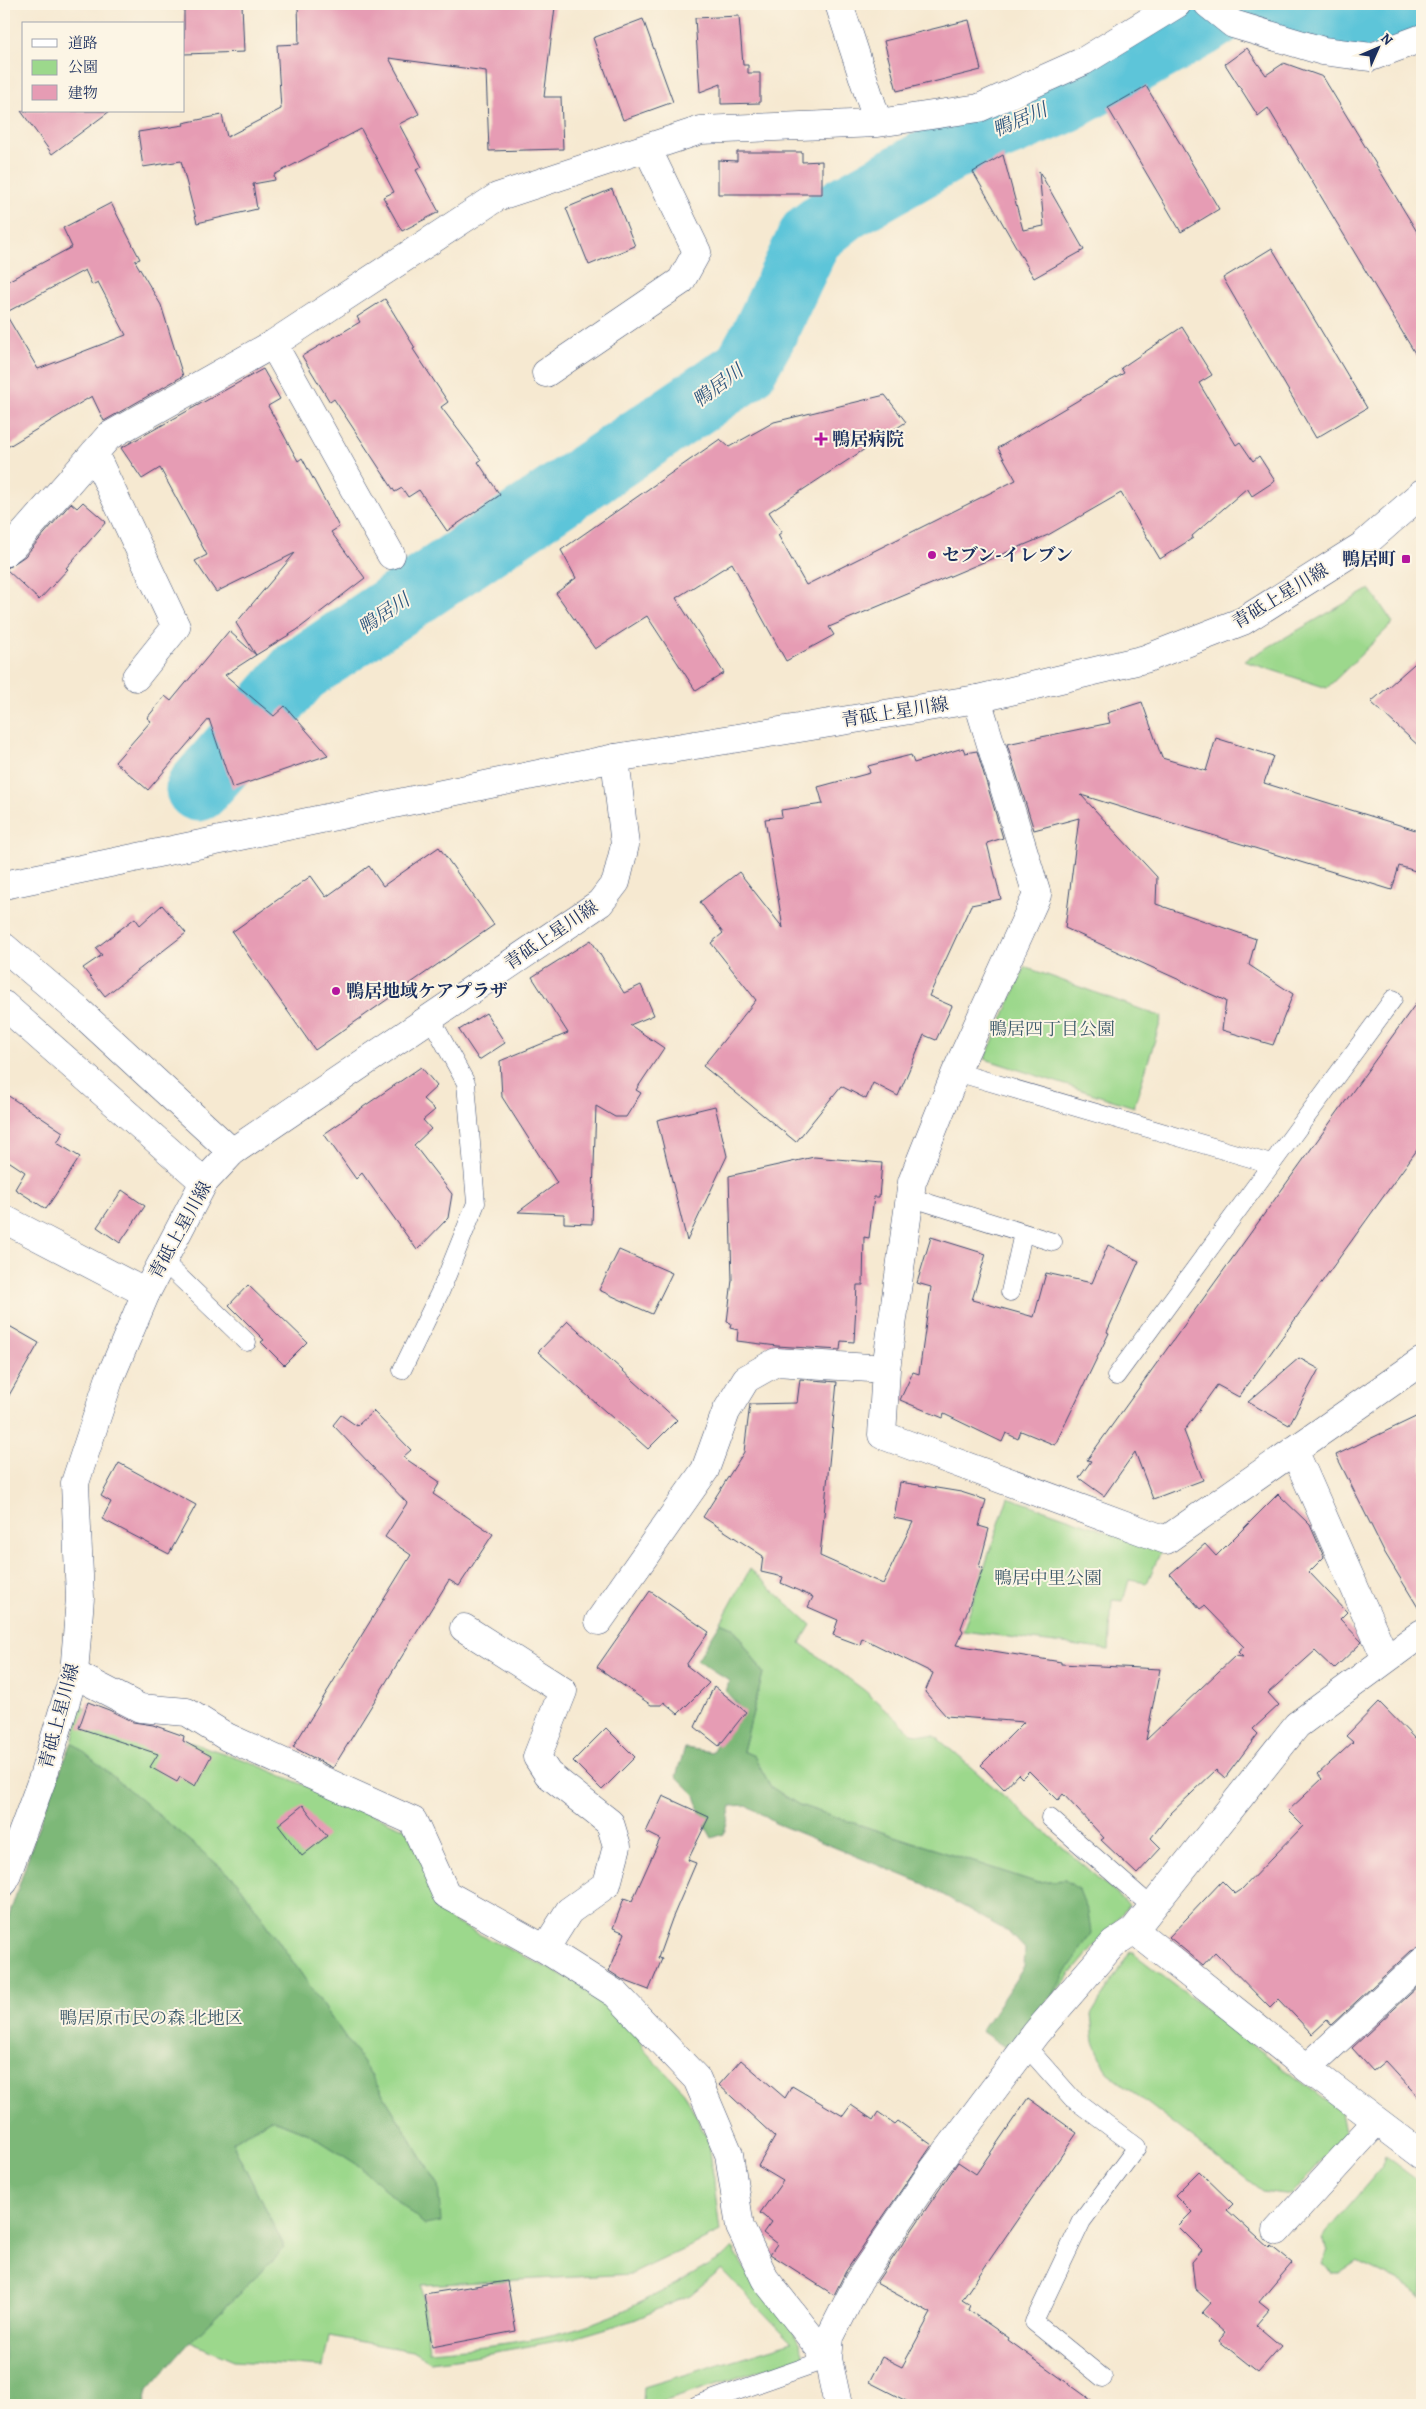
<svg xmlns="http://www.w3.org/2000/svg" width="1426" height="2409" font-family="Alegreya,'Noto Serif JP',serif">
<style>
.green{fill:#9cd88c;stroke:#5c8475}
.forest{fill:#7db878;stroke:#4c746b}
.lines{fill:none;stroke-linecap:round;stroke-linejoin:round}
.river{stroke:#5dc5d9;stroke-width:65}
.building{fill:#e69cb4;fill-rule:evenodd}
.service-casing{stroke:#3c4b6f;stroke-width:19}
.minor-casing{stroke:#3c4b6f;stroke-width:29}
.tertiary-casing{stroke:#3c4b6f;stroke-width:29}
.secondary-casing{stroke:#3c4b6f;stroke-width:29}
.service{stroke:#fff;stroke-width:18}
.minor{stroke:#fff;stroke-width:28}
.tertiary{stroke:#fff;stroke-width:28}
.secondary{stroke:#fff;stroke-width:28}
.poi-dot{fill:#b5179e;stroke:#fcf5e5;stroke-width:2}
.labels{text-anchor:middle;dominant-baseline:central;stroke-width:4;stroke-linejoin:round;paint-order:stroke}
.poi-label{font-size:18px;font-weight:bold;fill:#1b2f5e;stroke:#fcf5e5;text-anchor:start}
.street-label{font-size:18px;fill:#1b2f5e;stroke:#fcf5e5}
.park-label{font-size:18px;fill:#3b596a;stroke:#fcf5e5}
.water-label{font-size:19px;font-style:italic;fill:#2c547d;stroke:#fcf5e5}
</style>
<rect width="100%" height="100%" fill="#fcf5e5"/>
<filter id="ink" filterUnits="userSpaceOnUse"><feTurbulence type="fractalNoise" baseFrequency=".02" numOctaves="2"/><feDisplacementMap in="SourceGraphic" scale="10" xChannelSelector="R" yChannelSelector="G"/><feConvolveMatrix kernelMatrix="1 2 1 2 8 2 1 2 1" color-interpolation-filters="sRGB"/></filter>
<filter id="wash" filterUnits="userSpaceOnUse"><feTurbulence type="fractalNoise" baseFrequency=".0096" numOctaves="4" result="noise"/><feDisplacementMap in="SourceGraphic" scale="20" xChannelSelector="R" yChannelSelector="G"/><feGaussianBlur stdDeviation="1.12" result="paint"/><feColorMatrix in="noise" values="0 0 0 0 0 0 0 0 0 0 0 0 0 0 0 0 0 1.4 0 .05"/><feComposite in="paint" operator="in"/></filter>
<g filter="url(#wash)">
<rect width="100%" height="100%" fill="#f6e9d1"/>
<path class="green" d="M 1370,589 L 1393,623 L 1327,688 L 1244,661 Z
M 1025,967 L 1162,1017 L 1134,1107 L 985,1059 Z
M 1008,1497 L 1161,1551 L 1147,1583 L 1129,1580 L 1123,1601 L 1112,1600 L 1109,1650 L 963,1631 Z
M 750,1569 L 811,1625 L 800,1643 L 864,1690 L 912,1733 L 935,1736 L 1129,1905 L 1049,2000 L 1066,1880 L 1035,1882 L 799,1805 L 771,1787 L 754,1756 L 743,1751 L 763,1673 L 733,1627 L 721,1622 Z
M 81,1707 L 248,1761 L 406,1829 L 450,1920 L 582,1985 L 631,2023 L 645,2051 L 684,2092 L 709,2142 L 720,2232 L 632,2274 L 422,2285 L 429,2351 C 483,2347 542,2341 593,2323 C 640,2306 683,2280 725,2256 L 733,2248 C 751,2288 792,2314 804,2356 L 653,2405 L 643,2405 L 644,2387 L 792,2342 L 721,2269 L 690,2295 L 634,2320 L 574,2338 L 456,2359 L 430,2362 L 412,2351 L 329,2336 L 323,2367 L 234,2361 L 190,2342 L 285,2248 L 232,2142 L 271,2119 L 309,2134 L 358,2165 L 425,2225 L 438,2184 L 364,2064 L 236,1880 L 72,1743 Z
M 1130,1951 L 1341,2112 L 1345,2133 L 1291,2195 L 1262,2191 L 1108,2073 L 1094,2042 L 1091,2015 Z
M 1385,2156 L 1422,2184 L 1422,2296 L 1397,2280 L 1357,2261 L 1338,2274 L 1331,2274 L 1322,2262 L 1328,2249 L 1321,2238 L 1381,2168 Z"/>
<path class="forest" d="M 721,1622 L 733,1627 L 763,1673 L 743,1751 L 754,1756 L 771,1787 L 799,1805 L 1035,1882 L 1066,1880 L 1079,1890 L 1088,1912 L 1091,1933 L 1049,2000 L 1006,2048 L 981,2031 L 1024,1967 L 1025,1949 L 1010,1933 L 924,1884 L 775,1823 L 747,1805 L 731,1806 L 724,1834 L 712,1838 L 703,1822 L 695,1795 L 676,1776 L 685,1748 L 712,1752 L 738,1705 L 726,1692 L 729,1681 L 697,1660 Z
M 72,1742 L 236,1880 L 364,2064 L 438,2184 L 441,2222 L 425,2225 L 358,2165 L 309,2134 L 271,2119 L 232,2142 L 285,2248 L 190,2342 L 147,2391 L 144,2405 L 4,2405 L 4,1931 L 43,1813 Z"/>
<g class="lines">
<path class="river" d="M 1279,4 L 1325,21 L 1391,12 L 1413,4
M 198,789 L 300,671 L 744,370 L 763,336 L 811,235 L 844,209 L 952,148 L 1058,104 L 1200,25 L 1232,4"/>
</g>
<g id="blocks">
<path class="building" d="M 184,4 L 242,4 L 244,52 L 184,54 Z
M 298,4 L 526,4 L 555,7 L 544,97 L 561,97 L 563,149 L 489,151 L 486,71 L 389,58 L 419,114 L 399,124 L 422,167 L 416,170 L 439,212 L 402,231 L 383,197 L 394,192 L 361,129 L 274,175 L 275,180 L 253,184 L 257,209 L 197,223 L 181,161 L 143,167 L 138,132 L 184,125 L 183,123 L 222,115 L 227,137 L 281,109 L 277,45 L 299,44 Z
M 739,16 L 743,65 L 748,65 L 748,73 L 760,73 L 760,103 L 721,104 L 721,84 L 700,92 L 695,18 Z
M 643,19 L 673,102 L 623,120 L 593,38 Z
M 969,20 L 981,70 L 897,91 L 884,41 Z
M 1247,48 L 1266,75 L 1284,63 L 1323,77 L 1422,240 L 1422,365 L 1268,108 L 1258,116 L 1225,64 Z
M 1146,86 L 1219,209 L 1181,232 L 1108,108 Z
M 21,111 L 110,111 L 52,154 Z
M 737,152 L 802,152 L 802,162 L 822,161 L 822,194 L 718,194 L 718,160 L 737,161 Z
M 1003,155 L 1023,230 L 1044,226 L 1039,171 L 1084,250 L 1034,278 L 973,172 Z
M 612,189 L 635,246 L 589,265 L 566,208 Z
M 111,203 L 140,259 L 135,261 L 161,305 L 183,376 L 104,421 L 92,396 L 4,449 L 4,283 L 72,247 L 63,228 ZM 85,270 L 92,285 L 98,282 L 126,335 L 38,369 L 5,313 Z
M 1272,248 L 1367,408 L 1316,438 L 1223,278 Z
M 385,299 L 415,348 L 413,349 L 448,402 L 441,407 L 481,460 L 478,462 L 500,495 L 447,531 L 419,490 L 408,497 L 402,488 L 395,492 L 334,399 L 330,402 L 302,356 L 360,322 L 357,317 Z
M 1182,327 L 1212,375 L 1199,383 L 1236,445 L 1240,442 L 1253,461 L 1259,456 L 1275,481 L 1252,496 L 1247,488 L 1192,536 L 1193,538 L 1160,559 L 1121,493 L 1048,535 L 829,627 L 834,635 L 786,661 L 732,563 L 676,598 L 724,673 L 696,691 L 647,616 L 595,649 L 556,593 L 576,578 L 561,550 L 720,439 L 729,447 L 774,422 L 885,395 L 906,422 L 769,512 L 782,532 L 778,535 L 806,585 L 1016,480 L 998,448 L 1124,373 L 1121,368 Z
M 263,369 L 280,399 L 268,406 L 298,461 L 302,458 L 339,527 L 331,532 L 365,578 L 297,630 L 256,655 L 236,623 L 295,553 L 216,592 L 195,561 L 207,555 L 160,468 L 142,479 L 121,448 Z
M 83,502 L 106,522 L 66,568 L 68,569 L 39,600 L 6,569 L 25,556 L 71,503 L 77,508 Z
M 229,631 L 256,655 L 225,675 L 274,716 L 285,706 L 328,755 L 232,788 L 209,719 L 148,790 L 115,762 L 151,721 L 147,718 L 165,696 L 171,701 Z
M 1422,657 L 1422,749 L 1371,702 Z
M 1142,702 L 1162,758 L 1206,771 L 1216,738 L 1273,756 L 1264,783 L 1422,832 L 1422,873 L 1399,866 L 1392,890 L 1081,795 L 1157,877 L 1156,904 L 1256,939 L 1249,965 L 1293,994 L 1273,1045 L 1222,1030 L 1226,1001 L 1065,928 L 1079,818 L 1034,830 L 1007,744 L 1110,723 L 1107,713 Z
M 963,748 L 965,753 L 977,751 L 1003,838 L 987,843 L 1001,899 L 971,905 L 929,996 L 952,1006 L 936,1040 L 924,1035 L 898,1096 L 873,1083 L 866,1099 L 841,1086 L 796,1142 L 703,1066 L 756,1000 L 711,943 L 723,933 L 700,902 L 739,872 L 783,928 L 765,819 L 782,817 L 781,810 L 823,804 L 818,787 L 870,773 L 868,766 L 911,755 L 914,763 Z
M 439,847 L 494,925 L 315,1050 L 232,932 L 311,876 L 326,897 L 369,866 L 383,886 Z
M 162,905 L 186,933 L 105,996 L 83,968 L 102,955 L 96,948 L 135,918 L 140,925 Z
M 591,940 L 624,993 L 641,985 L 654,1015 L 630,1025 L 664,1048 L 636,1090 L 641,1093 L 626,1117 L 615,1117 L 596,1106 L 592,1224 L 564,1223 L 564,1214 L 518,1212 L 557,1183 L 502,1097 L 500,1061 L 568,1033 L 532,977 Z
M 1422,995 L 1422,1143 L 1239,1397 L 1217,1385 L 1184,1431 L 1203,1480 L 1153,1499 L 1135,1452 L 1104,1496 L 1079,1478 L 1091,1461 L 1087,1460 Z
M 486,1013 L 505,1043 L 479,1060 L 459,1030 Z
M 421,1067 L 437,1086 L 423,1099 L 435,1110 L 423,1120 L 431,1129 L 414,1145 L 452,1194 L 448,1218 L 417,1250 L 362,1173 L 356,1179 L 324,1134 Z
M 4,1093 L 63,1132 L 57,1143 L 80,1157 L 46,1209 L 15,1189 L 25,1172 L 4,1158 Z
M 715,1106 L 727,1156 L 687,1241 L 657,1120 Z
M 814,1157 L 882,1163 L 879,1197 L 874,1197 L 869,1238 L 864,1237 L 863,1285 L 857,1285 L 854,1342 L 841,1341 L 840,1350 L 777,1346 L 737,1341 L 738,1330 L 730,1328 L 731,1323 L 727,1322 L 732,1280 L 729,1176 Z
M 122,1190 L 145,1206 L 120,1243 L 97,1227 Z
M 931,1237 L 986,1254 L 972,1300 L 1034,1317 L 1046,1273 L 1092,1283 L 1108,1245 L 1139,1261 L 1107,1332 L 1109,1333 L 1055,1445 L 1021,1431 L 1018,1439 L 1006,1433 L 1002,1442 L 944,1414 L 943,1418 L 900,1400 L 913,1372 L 919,1374 L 931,1287 L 917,1283 Z
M 619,1250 L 672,1273 L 652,1314 L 599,1290 Z
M 248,1285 L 307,1342 L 284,1365 L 261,1342 L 264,1340 L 229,1305 Z
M 568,1321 L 677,1420 L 648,1449 L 538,1352 Z
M 4,1323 L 39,1343 L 4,1404 Z
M 1299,1358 L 1319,1369 L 1289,1425 L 1248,1402 Z
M 800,1379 L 837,1382 L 820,1556 L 883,1584 L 913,1522 L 894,1518 L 900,1482 L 961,1492 L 986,1500 L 979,1526 L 989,1529 L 979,1567 L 983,1568 L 961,1628 L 963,1631 L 956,1645 L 1061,1662 L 1061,1664 L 1160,1669 L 1146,1740 L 1235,1656 L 1243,1657 L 1238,1652 L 1244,1647 L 1204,1606 L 1200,1609 L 1170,1574 L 1205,1544 L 1216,1556 L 1278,1494 L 1310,1525 L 1324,1557 L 1309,1572 L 1347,1612 L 1340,1619 L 1362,1642 L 1334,1669 L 1315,1651 L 1268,1693 L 1279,1705 L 1253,1729 L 1258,1734 L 1225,1778 L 1216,1770 L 1169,1815 L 1151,1838 L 1161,1848 L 1137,1874 L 1101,1840 L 1104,1838 L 1063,1794 L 1058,1800 L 1029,1771 L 1022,1778 L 1018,1774 L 1004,1789 L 981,1765 L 1024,1722 L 946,1716 L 925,1692 L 933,1673 L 862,1638 L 860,1645 L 833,1635 L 838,1620 L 808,1607 L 813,1597 L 781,1583 L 783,1577 L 761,1572 L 763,1556 L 703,1517 L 744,1452 L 750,1404 L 797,1403 Z
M 373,1411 L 411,1450 L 403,1457 L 440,1482 L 433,1494 L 493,1534 L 459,1586 L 449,1580 L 333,1768 L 293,1747 L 411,1555 L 385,1537 L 407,1503 L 333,1425 L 341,1415 L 357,1426 Z
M 1422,1414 L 1422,1614 L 1385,1553 L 1336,1455 Z
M 119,1463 L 196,1505 L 169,1554 L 102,1519 L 111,1502 L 101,1496 Z
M 650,1591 L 709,1632 L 686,1665 L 709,1683 L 678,1714 L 664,1702 L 662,1705 L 651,1705 L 597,1667 Z
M 714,1686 L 746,1712 L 719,1746 L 695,1727 Z
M 88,1702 L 109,1710 L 133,1722 L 153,1725 L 184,1736 L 183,1741 L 211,1756 L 195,1786 L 180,1777 L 177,1782 L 150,1767 L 158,1754 L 79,1728 Z
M 1379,1702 L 1422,1746 L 1422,1947 L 1411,1951 L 1331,2025 L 1327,2020 L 1312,2034 L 1279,1999 L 1270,2008 L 1215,1952 L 1203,1965 L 1169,1937 L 1222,1881 L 1235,1894 L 1241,1890 L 1303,1826 L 1288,1811 L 1322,1779 L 1318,1774 L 1353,1742 L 1346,1736 Z
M 606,1728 L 635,1757 L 602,1790 L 573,1761 Z
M 663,1796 L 709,1817 L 688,1860 L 696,1863 L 672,1919 L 658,1958 L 662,1959 L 649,1990 L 623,1980 L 609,1971 L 625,1933 L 613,1928 L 624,1898 L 632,1901 L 660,1839 L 646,1832 Z
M 303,1805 L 327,1836 L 302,1856 L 278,1825 Z
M 1422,1983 L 1422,2101 L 1385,2061 L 1373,2071 L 1352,2048 Z
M 741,2060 L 785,2098 L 792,2086 L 843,2116 L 851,2105 L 873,2120 L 878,2112 L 895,2124 L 898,2121 L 932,2145 L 846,2271 L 834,2295 L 770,2254 L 777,2244 L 763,2233 L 771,2222 L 760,2213 L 783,2181 L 758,2166 L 775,2137 L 719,2085 Z
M 1028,2098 L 1077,2133 L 962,2300 L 970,2305 L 968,2310 L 1009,2338 L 1008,2340 L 1098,2405 L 914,2405 L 869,2382 L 882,2357 L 902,2367 L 931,2313 L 876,2283 L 958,2162 L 976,2174 Z
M 1199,2171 L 1233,2204 L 1227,2210 L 1269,2248 L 1271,2246 L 1292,2263 L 1259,2302 L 1269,2310 L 1256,2325 L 1281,2346 L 1258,2372 L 1219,2341 L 1225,2333 L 1202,2313 L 1211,2303 L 1195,2289 L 1192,2262 L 1202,2250 L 1178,2226 L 1192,2212 L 1175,2195 Z
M 507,2281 L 516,2331 L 432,2347 L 424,2294 Z"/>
</g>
</g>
<g filter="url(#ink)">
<use href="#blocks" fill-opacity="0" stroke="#3c4b6f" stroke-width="1"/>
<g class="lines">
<defs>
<path id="service" d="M 956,1072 L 1271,1164
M 909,1197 L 1053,1242
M 163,1261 L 247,1342
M 1010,1292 L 1023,1233
M 402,1370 L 441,1290 L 476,1203 L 466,1083 L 430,1017
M 1116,1376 L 1393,999
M 1050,1818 L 1152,1907
M 1026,2046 L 1072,2098 L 1137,2147 L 1082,2221 L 1034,2322 L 1103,2378
M 697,2405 L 828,2359"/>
<path id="minor" d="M 839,4 L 878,123
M 1208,4 L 1233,24 L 1323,51 L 1371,57 L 1422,38
M 273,344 L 391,555
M 546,373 L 681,281 L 697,252 L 647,148
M 94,453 L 176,627 L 136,677
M 4,553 L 13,546 L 109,436 L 273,344 L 497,197 L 701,130 L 878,123 L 979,108 L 1084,61 L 1177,4
M 977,699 L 1037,895 L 956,1072 L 912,1182 L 886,1369 L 882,1435 L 1166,1540 L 1422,1361
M 1294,1450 L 1386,1659
M 599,1621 L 705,1470 L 726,1412 L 746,1379 L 776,1362 L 886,1369
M 464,1628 L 563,1691 L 537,1757 L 548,1774 L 610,1823 L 617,1846 L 607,1884 L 569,1911 L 545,1949
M 74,1674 L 140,1708 L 187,1712 L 227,1737 L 413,1821 L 446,1894 L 545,1949 L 616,1994 L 697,2079 L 729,2154 L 740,2227 L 765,2279 L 828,2359 L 838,2405
M 1134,1930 L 1307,2068 L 1422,2155
M 1307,2068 L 1422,1962
M 1277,2231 L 1377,2121
M 828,2359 L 830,2337 L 859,2280 L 933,2170 L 1036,2033 L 1113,1944 L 1134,1930 L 1297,1725 L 1422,1633"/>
<path id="tertiary" d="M 4,885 L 615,758
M 4,947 L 79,1011 L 232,1152
M 4,1005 L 204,1182
M 4,1219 L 146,1293"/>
<path id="secondary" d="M 4,1882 L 43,1777 L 74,1674 L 80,1598 L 75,1483 L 109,1380 L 146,1293 L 204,1182 L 232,1152 L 600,903 L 616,882 L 625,845 L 615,758 L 977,699 L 1145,659 L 1243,621 L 1362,546 L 1422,493"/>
</defs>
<use href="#service" class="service-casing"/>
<use href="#minor" class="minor-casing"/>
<use href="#tertiary" class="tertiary-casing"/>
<use href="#secondary" class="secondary-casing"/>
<use href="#service" class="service"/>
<use href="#minor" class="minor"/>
<use href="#tertiary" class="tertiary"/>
<use href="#secondary" class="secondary"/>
</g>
</g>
<g class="poi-dot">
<path d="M818.5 431.5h5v5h5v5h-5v5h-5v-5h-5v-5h5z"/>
<circle cx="932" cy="555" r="5"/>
<rect x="1401" y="554" width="10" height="10" rx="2.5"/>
<circle cx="336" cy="991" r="5"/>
</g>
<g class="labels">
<g class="poi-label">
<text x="832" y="439">鴨居病院</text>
<text x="942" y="555">セブン-イレブン</text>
<text x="1396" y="559" text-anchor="end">鴨居町</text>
<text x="346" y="991">鴨居地域ケアプラザ</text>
</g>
<g class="street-label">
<text transform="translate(1280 596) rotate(-31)">青砥上星川線</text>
<text transform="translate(895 712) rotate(-9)">青砥上星川線</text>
<text transform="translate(551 935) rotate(-34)">青砥上星川線</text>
<text transform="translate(180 1230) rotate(-61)">青砥上星川線</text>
<text transform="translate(59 1716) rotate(-75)">青砥上星川線</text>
</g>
<g class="park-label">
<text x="1052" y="1029">鴨居四丁目公園</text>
<text x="1048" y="1578">鴨居中里公園</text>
<text x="151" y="2018">鴨居原市民の森 北地区</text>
</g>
<g class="water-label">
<text transform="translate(1020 120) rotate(-23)">鴨居川</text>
<text transform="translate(718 386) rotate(-37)">鴨居川</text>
<text transform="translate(384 614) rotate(-34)">鴨居川</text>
</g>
</g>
<rect width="1426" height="2409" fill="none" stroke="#fcf5e5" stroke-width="20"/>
<rect x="22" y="22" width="162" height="90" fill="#fcf5e5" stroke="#a2a6af"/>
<rect x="32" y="39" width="25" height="8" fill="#ffffff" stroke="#a2a6af"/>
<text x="68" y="48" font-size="15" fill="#1b2f5e">道路</text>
<rect x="32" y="60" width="25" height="15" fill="#9cd88c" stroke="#a2a6af"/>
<text x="68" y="72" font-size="15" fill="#1b2f5e">公園</text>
<rect x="32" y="85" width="25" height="15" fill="#e69cb4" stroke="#a2a6af"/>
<text x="68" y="98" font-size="15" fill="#1b2f5e">建物</text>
<g transform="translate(1378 48) rotate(45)" stroke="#fcf5e5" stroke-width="4" paint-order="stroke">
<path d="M0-4L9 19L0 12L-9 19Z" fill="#1b2f5e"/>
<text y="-8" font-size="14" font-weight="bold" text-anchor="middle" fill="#1b2f5e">N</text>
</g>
</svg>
